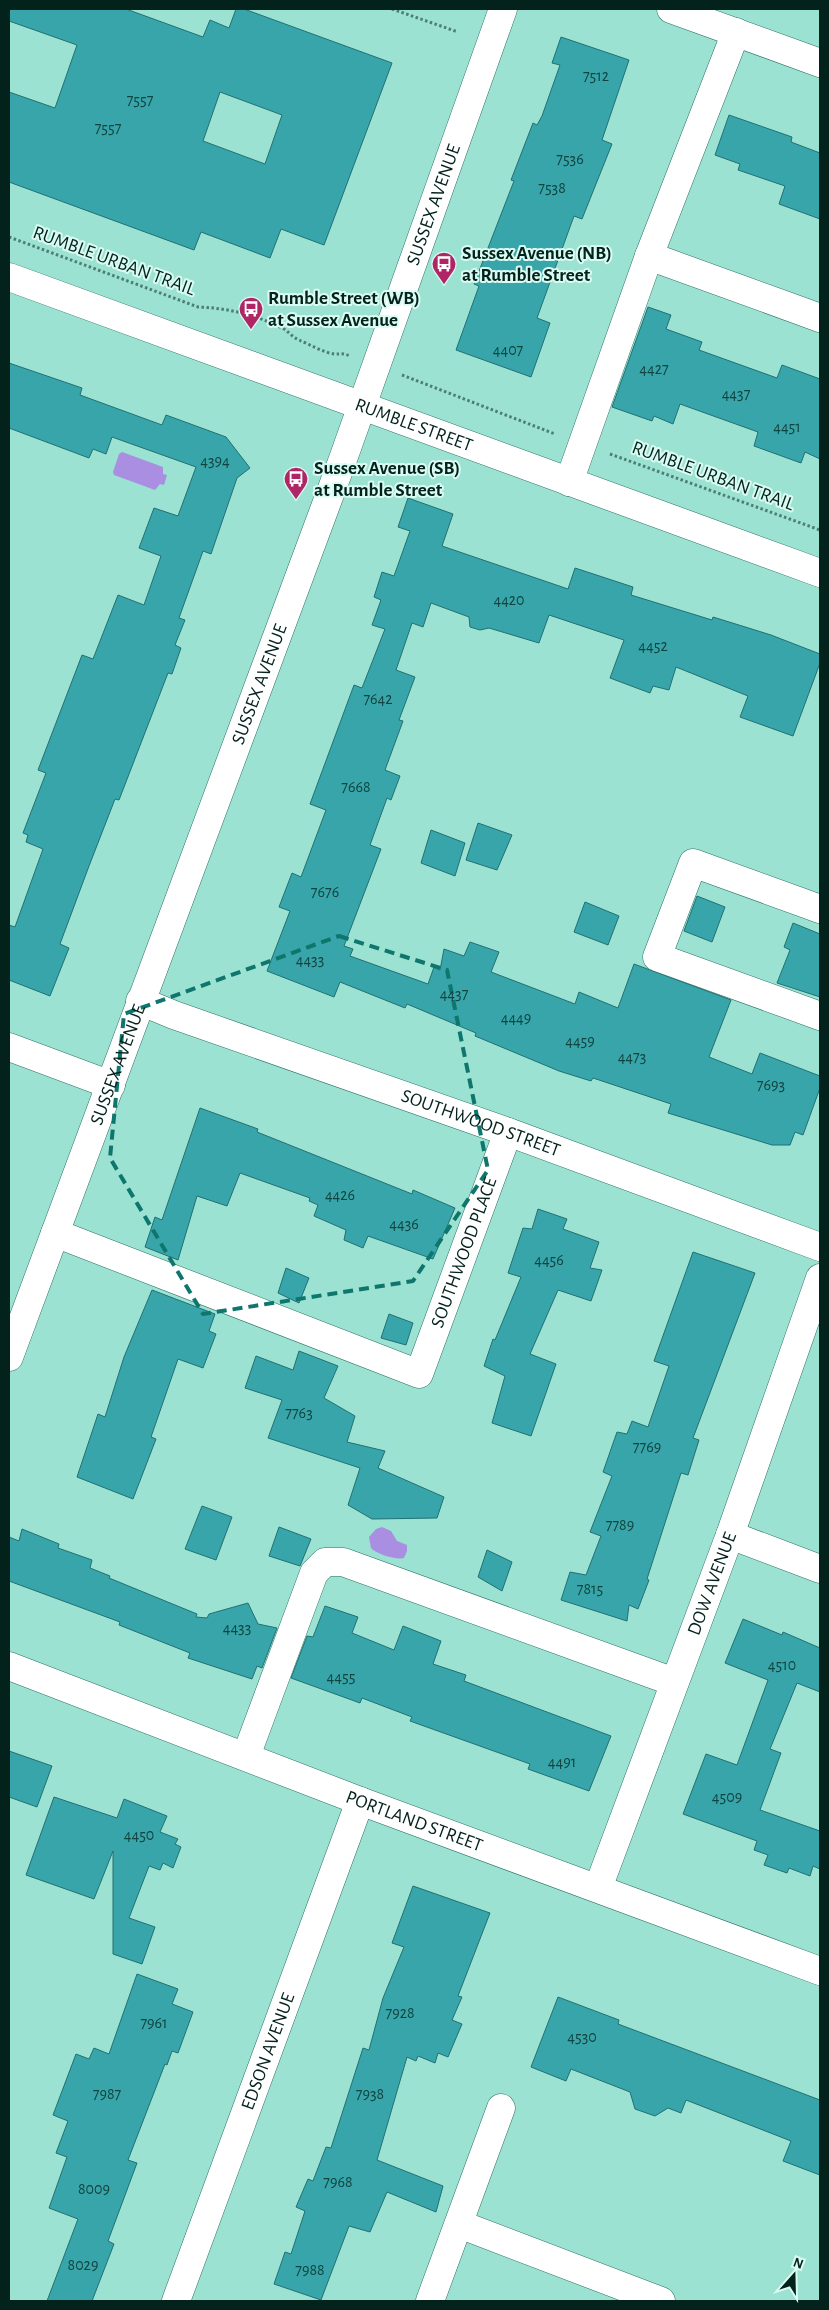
<svg xmlns="http://www.w3.org/2000/svg" width="829" height="2310" font-family="'Alegreya Sans',sans-serif">
<style>
.water{fill:#a98ee1}
.building{fill:#37a5a9;stroke:#217173;fill-rule:evenodd}
.lines{fill:none;stroke-linecap:round;stroke-linejoin:round}
.minor-casing{stroke:#2c7365;stroke-width:29}
.path{stroke:#4c7e73;stroke-width:3;stroke-dasharray:2.5 2.5;stroke-linecap:butt}
.minor{stroke:#fff;stroke-width:28}
.marked{fill:none;stroke:#0f766e;stroke-width:4;stroke-dasharray:10 6;stroke-linejoin:round}
.labels{text-anchor:middle;dominant-baseline:central;stroke-width:4;stroke-linejoin:round;paint-order:stroke}
.number-label{font-size:16px;fill:#11433f}
.street-label{font-size:19px;fill:#04221c;stroke:#d9fbf2}
.poi-label{font-size:19px;font-weight:bold;fill:#04221c;stroke:#d9fbf2;text-anchor:start}
</style>
<rect width="100%" height="100%" fill="#9be2d2"/>
<path class="water" d="M 122,452 L 163,467 L 163,474 L 167,475 L 164,485 L 160,484 L 155,490 L 114,475 L 113,472 L 119,454 Z
M 382,1527 L 391,1531 L 397,1541 L 407,1545 L 407,1551 L 404,1558 C 396,1560 376,1554 371,1548 L 369,1537 L 376,1529 Z"/>
<path class="building" d="M 9,9 L 126,9 L 203,37 L 210,20 L 229,28 L 236,9 L 244,9 L 392,63 L 324,245 L 281,229 L 270,258 L 201,232 L 194,250 L 9,182 L 9,92 L 55,108 L 77,45 L 9,21 ZM 220,92 L 282,115 L 265,164 L 203,141 Z
M 561,37 L 629,60 L 602,140 L 612,144 L 582,219 L 574,216 L 537,318 L 550,323 L 531,377 L 456,350 L 479,286 L 474,284 L 514,181 L 511,180 L 533,123 L 537,125 L 542,116 L 560,65 L 552,63 Z
M 729,115 L 792,137 L 791,142 L 820,153 L 820,219 L 779,204 L 785,186 L 738,170 L 740,164 L 715,155 Z
M 648,307 L 671,315 L 666,329 L 702,342 L 699,350 L 777,378 L 782,365 L 820,379 L 820,459 L 805,452 L 801,463 L 754,446 L 758,432 L 680,404 L 673,424 L 654,416 L 652,421 L 612,407 Z
M 9,363 L 82,388 L 80,395 L 162,425 L 166,415 L 226,437 L 250,468 L 237,478 L 211,554 L 203,551 L 179,618 L 185,620 L 175,645 L 181,648 L 172,674 L 168,673 L 119,800 L 115,799 L 89,866 L 60,944 L 69,948 L 50,996 L 9,980 L 9,925 L 15,927 L 43,849 L 26,842 L 28,835 L 23,833 L 46,773 L 38,770 L 82,655 L 93,659 L 118,595 L 144,605 L 161,556 L 139,548 L 154,508 L 178,516 L 196,467 L 112,437 L 106,454 L 93,449 L 89,458 L 9,428 Z
M 408,498 L 453,514 L 442,546 L 568,589 L 575,568 L 633,587 L 631,595 L 712,620 L 713,617 L 771,635 L 820,654 L 820,663 L 793,736 L 740,717 L 748,696 L 676,667 L 669,690 L 653,686 L 650,693 L 610,678 L 624,640 L 549,615 L 539,643 L 489,628 L 480,630 L 470,627 L 469,617 L 431,603 L 423,627 L 412,623 L 396,670 L 415,677 L 399,720 L 403,721 L 385,770 L 400,776 L 391,800 L 387,798 L 370,845 L 381,849 L 344,946 L 353,949 L 350,956 L 428,984 L 434,967 L 440,970 L 444,949 L 464,956 L 470,942 L 499,952 L 491,972 L 575,1004 L 579,992 L 618,1008 L 634,964 L 731,1000 L 709,1057 L 752,1074 L 760,1053 L 820,1076 L 820,1088 L 803,1135 L 795,1132 L 790,1145 L 772,1145 L 668,1113 L 671,1104 L 593,1078 L 591,1081 L 559,1071 L 475,1036 L 476,1033 L 407,1004 L 405,1008 L 340,982 L 334,997 L 267,971 L 290,911 L 279,907 L 292,873 L 301,877 L 326,810 L 310,804 L 354,685 L 362,688 L 385,629 L 372,625 L 381,600 L 374,597 L 382,572 L 394,576 L 410,531 L 398,527 Z
M 478,823 L 512,835 L 497,870 L 466,860 Z
M 431,830 L 465,843 L 455,876 L 421,863 Z
M 697,896 L 725,907 L 712,942 L 684,931 Z
M 585,902 L 619,916 L 608,945 L 574,932 Z
M 793,923 L 820,934 L 820,997 L 777,983 L 790,950 L 784,947 Z
M 200,1108 L 258,1129 L 257,1132 L 412,1194 L 413,1190 L 455,1208 L 433,1259 L 368,1236 L 363,1248 L 344,1240 L 346,1230 L 314,1216 L 318,1205 L 309,1201 L 310,1198 L 240,1173 L 227,1206 L 197,1196 L 178,1260 L 145,1247 L 155,1217 L 162,1220 Z
M 538,1209 L 567,1219 L 563,1229 L 599,1242 L 590,1268 L 602,1270 L 591,1301 L 558,1290 L 530,1354 L 556,1364 L 531,1436 L 492,1423 L 505,1376 L 484,1366 L 493,1339 L 495,1340 L 521,1277 L 508,1273 L 523,1228 L 532,1229 Z
M 693,1252 L 755,1273 L 693,1438 L 699,1440 L 688,1475 L 681,1473 L 647,1579 L 649,1580 L 638,1609 L 629,1605 L 627,1621 L 561,1600 L 570,1572 L 586,1575 L 601,1536 L 590,1532 L 612,1476 L 603,1472 L 617,1432 L 627,1434 L 632,1421 L 648,1427 L 669,1366 L 654,1361 Z
M 286,1268 L 309,1278 L 299,1303 L 278,1293 Z
M 152,1290 L 215,1314 L 209,1331 L 216,1334 L 203,1368 L 178,1359 L 151,1437 L 156,1439 L 133,1499 L 77,1477 L 98,1414 L 105,1417 L 124,1357 Z
M 389,1314 L 413,1323 L 406,1345 L 381,1338 Z
M 299,1351 L 338,1366 L 324,1398 L 355,1416 L 347,1442 L 385,1451 L 378,1468 L 444,1497 L 437,1518 L 372,1519 L 348,1505 L 360,1468 L 268,1438 L 282,1400 L 245,1388 L 256,1356 L 293,1370 Z
M 202,1506 L 232,1517 L 216,1560 L 185,1549 Z
M 279,1527 L 311,1539 L 300,1566 L 269,1556 Z
M 22,1529 L 59,1544 L 58,1548 L 92,1560 L 90,1568 L 110,1576 L 109,1578 L 197,1614 L 196,1617 L 207,1618 L 209,1614 L 248,1603 L 258,1624 L 277,1628 L 262,1668 L 257,1666 L 252,1679 L 188,1658 L 190,1653 L 119,1625 L 120,1622 L 9,1581 L 9,1537 L 19,1541 Z
M 487,1550 L 512,1562 L 502,1591 L 478,1577 Z
M 325,1606 L 358,1617 L 352,1633 L 394,1650 L 403,1626 L 441,1641 L 433,1664 L 466,1675 L 464,1681 L 611,1736 L 589,1791 L 528,1769 L 530,1764 L 410,1721 L 412,1717 L 362,1698 L 360,1703 L 291,1678 L 307,1636 L 313,1637 Z
M 743,1619 L 782,1635 L 783,1632 L 820,1648 L 820,1692 L 797,1683 L 770,1749 L 781,1753 L 760,1810 L 820,1831 L 820,1869 L 813,1866 L 810,1876 L 789,1868 L 787,1873 L 764,1865 L 768,1855 L 754,1850 L 757,1841 L 683,1814 L 706,1754 L 737,1765 L 768,1680 L 725,1663 Z
M 9,1751 L 52,1766 L 37,1807 L 9,1797 Z
M 54,1797 L 117,1818 L 124,1799 L 167,1816 L 160,1832 L 178,1839 L 175,1844 L 181,1847 L 173,1868 L 163,1863 L 160,1870 L 149,1866 L 129,1918 L 155,1927 L 142,1964 L 113,1954 L 113,1851 L 94,1899 L 26,1875 Z
M 413,1886 L 490,1913 L 458,1996 L 462,1997 L 452,2020 L 462,2024 L 448,2057 L 438,2053 L 435,2063 L 418,2056 L 416,2061 L 407,2057 L 377,2160 L 443,2186 L 436,2212 L 387,2192 L 370,2232 L 349,2226 L 321,2300 L 274,2284 L 285,2252 L 291,2254 L 305,2211 L 296,2207 L 308,2179 L 313,2181 L 326,2147 L 331,2148 L 363,2048 L 369,2050 L 383,1998 L 404,1947 L 392,1943 Z
M 137,1974 L 178,1989 L 172,2004 L 193,2012 L 178,2053 L 172,2051 L 167,2065 L 165,2064 L 128,2160 L 137,2163 L 108,2241 L 114,2244 L 92,2301 L 47,2301 L 78,2219 L 49,2208 L 67,2157 L 56,2153 L 68,2121 L 53,2115 L 76,2054 L 89,2059 L 94,2048 L 109,2054 Z
M 558,1997 L 619,2020 L 618,2024 L 820,2100 L 820,2175 L 783,2161 L 791,2141 L 686,2100 L 681,2113 L 668,2108 L 655,2116 L 635,2109 L 630,2092 L 571,2069 L 566,2081 L 531,2067 Z"/>
<g class="lines">
<defs>
<g id="minor">
<path d="M 671,9 L 820,63"/>
<path d="M 736,32 L 649,256 L 820,318"/>
<path id="s1" d="M 9,277 L 820,573"/>
<path d="M 569,482 L 649,256"/>
<path d="M 820,909 L 693,863 L 657,957 L 820,1016"/>
<path id="s2" d="M 140,1001 L 174,1015 L 508,1132 L 820,1247"/>
<path d="M 9,1047 L 111,1085"/>
<path id="s3" d="M 55,1233 L 419,1374 L 508,1132"/>
<path id="s4" d="M 9,1357 L 343,459 L 503,9"/>
<path d="M 730,1535 L 820,1569"/>
<path id="s5" d="M 9,1666 L 360,1801 L 820,1971"/>
<path d="M 246,1756 L 314,1573 L 325,1562 L 343,1562 L 674,1682"/>
<path id="s6" d="M 598,1888 L 730,1535 L 820,1278"/>
<path d="M 459,2224 L 661,2301"/>
<path id="s7" d="M 176,2301 L 360,1801"/>
<path d="M 430,2301 L 501,2108"/>
</g>
</defs>
<use href="#minor" class="minor-casing"/>
<path class="path" d="M 392,9 L 458,32
M 9,237 L 198,307 C 228,308 257,315 284,329 C 289,332 292,337 299,340 C 309,344 324,353 335,354 C 341,354 343,353 350,356
M 402,375 L 555,434
M 610,454 L 820,530"/>
<use href="#minor" class="minor"/>
</g>
<path class="marked" d="M 339,936 L 447,970 L 488,1170 L 413,1281 L 203,1314 L 110,1158 L 124,1014 Z"/>
<defs>
<symbol id="bus-pin" viewBox="-11 -11 22 30"><path d="M0 17L-7.5 6A9.5 9.5 0 1 1 7.5 6Z" fill="#b02565" stroke="#d9fbf2"/><path d="M-5-6H5V4H4V6H2V4H-2V6H-4V4H-5ZM-3.5-4V0h7V-4ZM-3.5 1.2v1.5H-2V1.2ZM2 1.2v1.5H3.5V1.2Z" fill="#fff"/></symbol>
</defs>
<g fill-rule="evenodd">
<use href="#bus-pin" x="430" y="250" width="28" height="38"/>
<use href="#bus-pin" x="237" y="295" width="28" height="38"/>
<use href="#bus-pin" x="282" y="465" width="28" height="38"/>
</g>
<g class="labels">
<g class="number-label">
<text x="596" y="76">7512</text>
<text x="140" y="100">7557</text>
<text x="108" y="128">7557</text>
<text x="570" y="159">7536</text>
<text x="552" y="188">7538</text>
<text x="508" y="350">4407</text>
<text x="654" y="369">4427</text>
<text x="736" y="394">4437</text>
<text x="787" y="427">4451</text>
<text x="215" y="461">4394</text>
<text x="509" y="600">4420</text>
<text x="653" y="646">4452</text>
<text x="378" y="699">7642</text>
<text x="356" y="787">7668</text>
<text x="325" y="892">7676</text>
<text x="310" y="960">4433</text>
<text x="454" y="994">4437</text>
<text x="516" y="1018">4449</text>
<text x="580" y="1041">4459</text>
<text x="632" y="1057">4473</text>
<text x="771" y="1085">7693</text>
<text x="340" y="1195">4426</text>
<text x="404" y="1224">4436</text>
<text x="549" y="1260">4456</text>
<text x="299" y="1413">7763</text>
<text x="647" y="1447">7769</text>
<text x="620" y="1525">7789</text>
<text x="590" y="1589">7815</text>
<text x="237" y="1628">4433</text>
<text x="782" y="1665">4510</text>
<text x="341" y="1677">4455</text>
<text x="562" y="1762">4491</text>
<text x="727" y="1797">4509</text>
<text x="139" y="1835">4450</text>
<text x="400" y="2013">7928</text>
<text x="154" y="2023">7961</text>
<text x="582" y="2037">4530</text>
<text x="107" y="2094">7987</text>
<text x="370" y="2094">7938</text>
<text x="338" y="2182">7968</text>
<text x="94" y="2189">8009</text>
<text x="83" y="2265">8029</text>
<text x="310" y="2270">7988</text>
</g>
<g class="street-label">
<text stroke="none"><textPath href="#s4" startOffset="1228">SUSSEX AVENUE</textPath></text>
<text transform="translate(114 261) rotate(20)">RUMBLE URBAN TRAIL</text>
<text stroke="none"><textPath href="#s1" startOffset="431">RUMBLE STREET</textPath></text>
<text transform="translate(713 476) rotate(20)">RUMBLE URBAN TRAIL</text>
<text stroke="none"><textPath href="#s4" startOffset="718">SUSSEX AVENUE</textPath></text>
<text stroke="none"><textPath href="#s4" startOffset="312">SUSSEX AVENUE</textPath></text>
<text stroke="none"><textPath href="#s2" startOffset="362">SOUTHWOOD STREET</textPath></text>
<text stroke="none"><textPath href="#s3" startOffset="520">SOUTHWOOD PLACE</textPath></text>
<text stroke="none"><textPath href="#s6" startOffset="325">DOW AVENUE</textPath></text>
<text stroke="none"><textPath href="#s5" startOffset="434">PORTLAND STREET</textPath></text>
<text stroke="none"><textPath href="#s7" startOffset="266">EDSON AVENUE</textPath></text>
</g>
<g class="poi-label">
<text x="462" y="253">Sussex Avenue (NB)<tspan x="462" dy="22">at Rumble Street</tspan></text>
<text x="268" y="298">Rumble Street (WB)<tspan x="268" dy="22">at Sussex Avenue</tspan></text>
<text x="314" y="468">Sussex Avenue (SB)<tspan x="314" dy="22">at Rumble Street</tspan></text>
</g>
</g>
<rect width="829" height="2310" fill="none" stroke="#04221c" stroke-width="20"/>
<g transform="translate(794 2275) rotate(20)" stroke="#d9fbf2" stroke-width="4" paint-order="stroke">
<path d="M0-4L9 19L0 12L-9 19Z" fill="#04221c"/>
<text y="-8" font-size="14" font-weight="bold" text-anchor="middle" fill="#04221c">N</text>
</g>
</svg>
